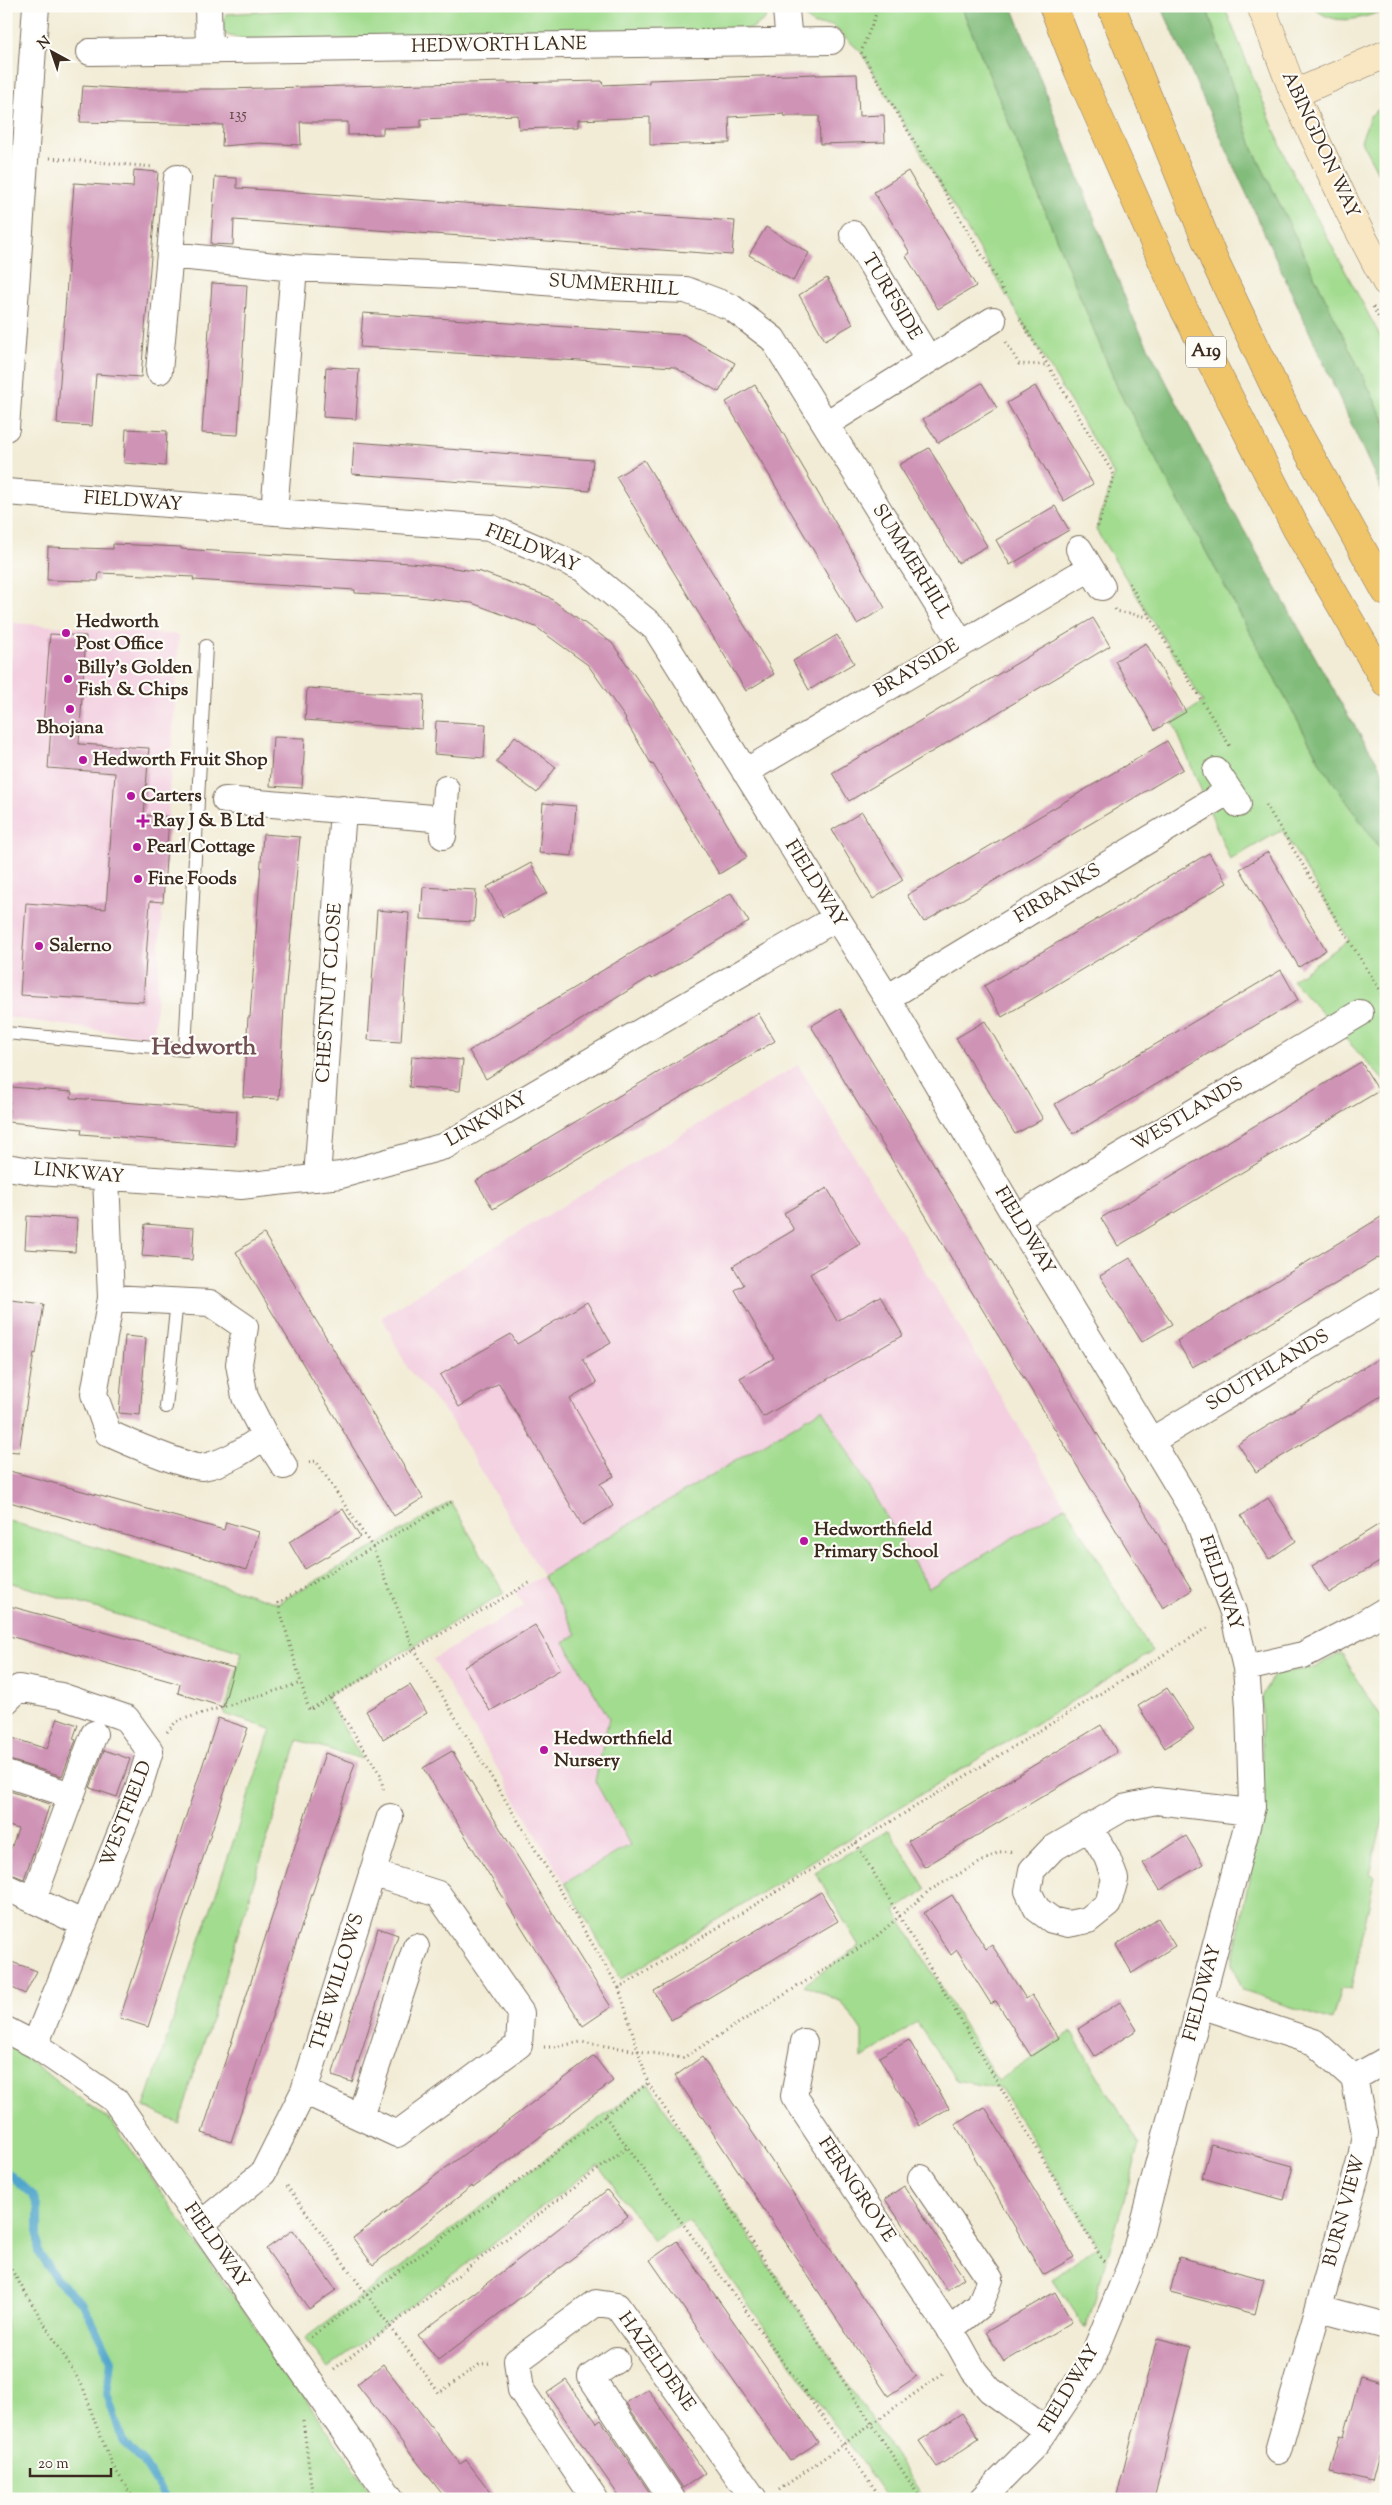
<svg xmlns="http://www.w3.org/2000/svg" width="1392" height="2505" font-family="'Sorts Mill Goudy',serif">
<style>
.built{fill:#f3cfe0}
.green{fill:#a2dc8f;stroke:#6e8356}
.forest{fill:#81bc7a;stroke:#5e734c}
.lines{fill:none;stroke-linecap:round;stroke-linejoin:round}
.stream{stroke:#4fa5cb;stroke-width:8}
.building{fill:#cf93b6}
.lane-casing{stroke:#7b6e5e;stroke-width:14}
.street-casing{stroke:#7b6e5e;stroke-width:28}
.secondary-casing{stroke:#7b6e5e;stroke-width:29}
.highway-casing{stroke:#7b6e5e;stroke-width:29}
.path{stroke:#7b6e5e;stroke-width:3;stroke-dasharray:1 4;stroke-linecap:butt}
.lane{stroke:#fff;stroke-width:12}
.street{stroke:#fff;stroke-width:26}
.secondary{stroke:#f9e7c3;stroke-width:28}
.highway{stroke:#f0c469;stroke-width:28}
.poi-dot{fill:#b5179e;stroke:#fdfcf7;stroke-width:2}
.labels{text-anchor:middle;dominant-baseline:central;stroke-width:4.5;stroke-linejoin:round;paint-order:stroke}
.number-label{font-size:16px;fill:#604444}
.shield{fill:#fdfcf7;stroke:#75695f;stroke-width:1}
.shield-label{font-size:18px;font-weight:bold;fill:#3b2a1e}
.street-label{font-size:19px;fill:#3b2a1e;stroke:#fdfcf7}
.poi-label{font-size:19px;font-weight:bold;fill:#3b2a1e;stroke:#fdfcf7;text-anchor:start}
.district-label{font-size:24px;font-weight:bold;fill:#6f4f53;stroke:#fdfcf7}
</style>
<rect width="100%" height="100%" fill="#fdfcf7"/>
<filter id="ink" filterUnits="userSpaceOnUse"><feTurbulence type="fractalNoise" baseFrequency=".02" numOctaves="2"/><feDisplacementMap in="SourceGraphic" scale="10" xChannelSelector="R" yChannelSelector="G"/><feConvolveMatrix kernelMatrix="1 2 1 2 8 2 1 2 1" color-interpolation-filters="sRGB"/></filter>
<filter id="wash" filterUnits="userSpaceOnUse"><feTurbulence type="fractalNoise" baseFrequency=".0096" numOctaves="4" result="noise"/><feDisplacementMap in="SourceGraphic" scale="20" xChannelSelector="R" yChannelSelector="G"/><feGaussianBlur stdDeviation="1.12" result="paint"/><feColorMatrix in="noise" values="0 0 0 0 0 0 0 0 0 0 0 0 0 0 0 0 0 1.4 0 .05"/><feComposite in="paint" operator="in"/></filter>
<g filter="url(#wash)">
<rect width="100%" height="100%" fill="#f2ecd6"/>
<path class="built" d="M 14,623 L 179,635 L 154,1038 L 6,1017 L 6,721 Z
M 798,1065 L 947,1306 L 1152,1652 L 621,1979 L 433,1659 L 524,1606 L 515,1591 L 543,1576 L 449,1417 L 408,1369 L 382,1317 L 474,1259 Z"/>
<path class="green" d="M 351,6 L 767,6 L 765,19 L 751,29 L 256,42 L 226,35 L 223,26 L 226,14 Z
M 798,6 L 961,6 L 1118,389 L 1321,764 L 1386,858 L 1386,1083 L 1292,980 L 1349,940 L 1282,830 L 1230,860 L 1173,722 L 1203,702 L 1096,530 L 1114,475 L 861,52 L 832,25 L 814,25 L 805,17 Z
M 1206,6 L 1224,6 L 1290,168 L 1386,347 L 1386,424 L 1253,149 Z
M 1312,6 L 1386,6 L 1386,10 C 1359,19 1334,28 1312,6 Z
M 1386,104 L 1386,188 L 1361,141 L 1370,116 Z
M 822,1409 L 929,1588 L 1066,1506 L 1152,1652 L 621,1979 L 565,1883 L 630,1845 L 595,1781 L 609,1718 L 564,1642 L 577,1634 L 543,1576 Z
M 451,1502 L 504,1593 L 326,1697 L 362,1759 L 298,1740 L 179,2123 L 144,2107 L 271,1729 L 224,1714 L 242,1652 L 6,1581 L 6,1520 L 278,1603 Z
M 1341,1653 L 1386,1725 L 1386,1810 L 1369,1874 L 1375,1876 L 1351,1989 L 1341,1987 L 1332,2021 L 1243,1991 L 1232,1965 L 1262,1812 L 1262,1698 L 1274,1673 L 1314,1668 Z
M 889,1830 L 926,1889 L 895,1911 L 998,2081 L 1071,2032 L 1140,2145 L 1086,2329 L 1053,2279 L 1098,2245 L 1001,2089 L 956,2080 L 917,2022 L 862,2059 L 862,2032 L 842,2002 L 804,1985 L 859,1946 L 815,1872 Z
M 6,2043 L 112,2122 L 375,2499 L 6,2499 Z
M 648,2083 L 924,2499 L 888,2499 L 688,2220 L 654,2241 L 598,2165 L 328,2368 L 305,2338 Z"/>
<path class="forest" d="M 961,6 L 1012,6 L 1132,316 L 1232,509 L 1346,712 L 1386,776 L 1386,858 L 1321,764 L 1118,389 Z
M 1161,6 L 1206,6 L 1253,149 L 1386,424 L 1386,500 Z"/>
<g class="lines">
<path class="stream" d="M 6,2171 L 33,2195 L 38,2208 L 38,2252 L 57,2280 L 83,2304 L 111,2360 L 107,2394 L 123,2442 L 144,2463 L 166,2499"/>
</g>
<g id="blocks">
<path class="building" d="M 816,74 L 816,75 L 857,74 L 859,116 L 884,115 L 885,142 L 820,144 L 819,116 L 784,116 L 784,114 L 729,117 L 730,143 L 650,145 L 650,117 L 578,120 L 578,127 L 519,129 L 518,115 L 421,119 L 421,127 L 383,128 L 383,134 L 348,135 L 348,122 L 300,122 L 301,145 L 259,143 L 222,146 L 223,125 L 80,122 L 83,86 L 132,89 L 224,89 L 508,82 L 508,83 L 602,81 L 603,85 L 649,83 L 649,80 Z
M 134,170 L 158,172 L 141,377 L 96,374 L 92,426 L 57,424 L 74,183 L 133,187 Z
M 908,171 L 976,286 L 938,309 L 906,256 L 910,253 L 874,192 Z
M 215,177 L 237,178 L 237,188 L 735,221 L 732,255 L 234,220 L 233,245 L 211,244 Z
M 766,227 L 809,253 L 793,281 L 749,255 Z
M 827,278 L 853,324 L 825,340 L 799,295 Z
M 212,283 L 247,285 L 238,435 L 202,433 Z
M 363,313 L 684,335 L 735,363 L 719,392 L 674,367 L 360,347 Z
M 326,367 L 359,369 L 356,419 L 323,417 Z
M 982,383 L 997,408 L 938,443 L 923,419 Z
M 755,385 L 885,608 L 857,624 L 726,402 Z
M 1035,386 L 1093,484 L 1064,501 L 1007,403 Z
M 126,429 L 167,431 L 165,466 L 124,463 Z
M 354,442 L 593,460 L 590,491 L 352,474 Z
M 929,448 L 987,546 L 958,563 L 899,465 Z
M 644,460 L 774,674 L 746,691 L 616,477 Z
M 1055,506 L 1069,530 L 1010,565 L 996,540 Z
M 113,544 L 181,547 L 181,549 L 411,563 L 447,567 L 481,572 L 547,596 L 612,643 L 653,702 L 747,857 L 719,874 L 653,764 L 652,765 L 625,720 L 626,719 L 588,665 L 536,627 L 472,603 L 409,596 L 355,593 L 355,590 L 193,580 L 194,577 L 99,573 L 98,581 L 47,580 L 48,547 L 113,549 Z
M 1093,618 L 1110,646 L 849,801 L 832,773 Z
M 50,634 L 86,636 L 79,744 L 149,748 L 144,815 L 169,817 L 163,902 L 150,901 L 143,1002 L 20,995 L 26,903 L 106,909 L 115,773 L 48,768 L 51,727 L 43,727 Z
M 837,635 L 854,663 L 809,690 L 793,661 Z
M 1146,643 L 1186,712 L 1155,730 L 1115,661 Z
M 307,688 L 424,695 L 422,729 L 305,720 Z
M 436,721 L 486,724 L 484,758 L 434,754 Z
M 515,736 L 556,767 L 537,793 L 496,762 Z
M 273,737 L 305,738 L 302,788 L 270,786 Z
M 1167,741 L 1183,769 L 924,922 L 907,895 Z
M 543,803 L 576,806 L 572,856 L 539,853 Z
M 862,812 L 903,880 L 873,899 L 832,830 Z
M 263,834 L 300,837 L 284,1006 L 279,1099 L 243,1097 L 248,1017 L 250,1017 Z
M 1268,852 L 1326,950 L 1299,967 L 1240,869 Z
M 1209,853 L 1227,883 L 1002,1017 L 984,986 Z
M 531,863 L 547,893 L 503,917 L 487,887 Z
M 423,887 L 476,890 L 474,922 L 421,919 Z
M 731,893 L 749,922 L 652,979 L 650,977 L 486,1079 L 469,1051 Z
M 377,910 L 409,913 L 401,1042 L 368,1040 Z
M 1281,970 L 1298,1000 L 1073,1134 L 1055,1104 Z
M 840,1009 L 1192,1590 L 1163,1608 L 811,1026 Z
M 758,1013 L 775,1041 L 493,1209 L 476,1181 Z
M 985,1021 L 1043,1119 L 1015,1134 L 956,1038 Z
M 412,1056 L 463,1060 L 460,1091 L 409,1087 Z
M 1361,1062 L 1379,1091 L 1118,1246 L 1101,1218 Z
M 11,1087 L 72,1092 L 71,1098 L 237,1111 L 235,1146 L 81,1134 L 82,1129 L 8,1122 Z
M 827,1188 L 860,1244 L 810,1274 L 837,1321 L 880,1296 L 903,1335 L 763,1417 L 740,1378 L 774,1358 L 735,1290 L 744,1285 L 733,1266 L 794,1230 L 784,1213 Z
M 1386,1214 L 1386,1253 L 1248,1337 L 1192,1367 L 1177,1341 Z
M 27,1216 L 77,1219 L 75,1252 L 25,1249 Z
M 145,1224 L 194,1228 L 192,1260 L 142,1256 Z
M 264,1234 L 423,1498 L 394,1516 L 236,1252 Z
M 1130,1258 L 1172,1324 L 1142,1342 L 1100,1276 Z
M 11,1300 L 44,1304 L 36,1354 L 34,1353 L 19,1452 L 6,1451 L 6,1332 Z
M 587,1302 L 611,1343 L 583,1359 L 597,1383 L 570,1399 L 614,1476 L 600,1484 L 613,1506 L 582,1525 L 499,1383 L 459,1407 L 440,1375 L 511,1334 L 517,1344 Z
M 125,1336 L 146,1338 L 140,1415 L 119,1413 Z
M 1386,1354 L 1386,1393 L 1256,1472 L 1238,1444 Z
M 6,1470 L 224,1530 L 226,1522 L 259,1532 L 247,1570 L 6,1501 Z
M 1268,1498 L 1296,1541 L 1269,1559 L 1241,1516 Z
M 343,1509 L 360,1537 L 305,1569 L 289,1542 Z
M 1386,1520 L 1386,1558 L 1329,1593 L 1312,1566 Z
M 6,1605 L 234,1668 L 223,1707 L 178,1693 L 180,1684 L 6,1635 Z
M 535,1625 L 561,1669 L 490,1711 L 464,1667 Z
M 410,1685 L 427,1713 L 383,1739 L 366,1711 Z
M 1167,1688 L 1194,1729 L 1165,1748 L 1138,1706 Z
M 58,1718 L 78,1725 L 73,1739 L 76,1740 L 62,1776 L 6,1759 L 6,1736 L 47,1749 Z
M 218,1718 L 248,1728 L 224,1793 L 148,2027 L 120,2018 Z
M 1101,1725 L 1117,1752 L 924,1867 L 908,1841 Z
M 104,1750 L 130,1759 L 117,1797 L 90,1788 Z
M 452,1751 L 611,2007 L 583,2026 L 423,1768 Z
M 325,1753 L 355,1763 L 231,2142 L 202,2133 Z
M 6,1790 L 50,1804 L 24,1879 L 6,1872 L 6,1863 L 18,1829 L 6,1825 Z
M 1186,1836 L 1203,1864 L 1160,1890 L 1143,1863 Z
M 821,1892 L 838,1921 L 671,2020 L 654,1991 Z
M 952,1895 L 986,1949 L 992,1945 L 1026,1999 L 1032,1995 L 1059,2038 L 1031,2056 L 996,2001 L 991,2004 L 957,1950 L 951,1955 L 924,1913 Z
M 1158,1918 L 1175,1946 L 1132,1973 L 1116,1945 Z
M 378,1928 L 398,1935 L 352,2082 L 332,2076 Z
M 6,1960 L 37,1971 L 25,1994 L 6,1985 Z
M 1120,2002 L 1137,2030 L 1095,2056 L 1078,2029 Z
M 909,2040 L 949,2108 L 919,2126 L 879,2057 Z
M 594,2056 L 613,2081 L 473,2188 L 472,2186 L 373,2265 L 353,2238 Z
M 702,2057 L 916,2377 L 888,2396 L 675,2076 Z
M 985,2107 L 1074,2257 L 1043,2275 L 955,2124 Z
M 1211,2144 L 1293,2166 L 1284,2200 L 1202,2178 Z
M 904,2186 L 964,2278 L 947,2290 L 885,2199 Z
M 607,2190 L 628,2216 L 438,2360 L 418,2335 L 539,2244 Z
M 293,2230 L 336,2290 L 309,2309 L 266,2249 Z
M 677,2241 L 818,2442 L 790,2461 L 650,2260 Z
M 1179,2257 L 1264,2279 L 1255,2314 L 1170,2292 Z
M 1055,2292 L 1072,2322 L 1004,2362 L 986,2332 Z
M 1157,2338 L 1191,2347 L 1154,2499 L 1116,2499 Z
M 383,2364 L 460,2464 L 466,2460 L 496,2499 L 446,2499 L 357,2384 Z
M 1360,2376 L 1386,2383 L 1386,2428 L 1372,2482 L 1330,2472 L 1340,2435 L 1344,2436 Z
M 566,2380 L 597,2423 L 601,2420 L 654,2499 L 621,2499 L 547,2393 Z
M 648,2389 L 705,2473 L 683,2488 L 626,2403 Z
M 962,2413 L 979,2439 L 937,2467 L 919,2441 Z"/>
</g>
</g>
<g filter="url(#ink)">
<use href="#blocks" fill-opacity="0" stroke="#7b6e5e" stroke-width="1"/>
<g class="lines">
<defs>
<path id="lane" d="M 6,1033 L 185,1050 L 206,646
M 166,1407 L 177,1300"/>
<path id="street" d="M 208,6 L 209,50
M 786,10 L 789,42
M 90,52 L 831,41
M 853,234 L 929,360
M 170,255 L 294,268
M 159,371 L 177,178
M 826,424 L 993,320
M 6,428 L 36,6
M 6,492 L 491,528 L 582,568 L 656,629 L 887,998 L 1016,1218 L 1197,1517 L 1233,1612 L 1246,1668 L 1249,1707 L 1252,1807 L 1134,2257 L 1090,2364 L 1037,2443 L 982,2499
M 274,512 L 294,268 L 474,276 L 603,287 L 686,290 L 731,307 L 773,339 L 961,643
M 1079,549 L 1102,587
M 1216,771 L 1238,804
M 745,772 L 1090,568
M 225,800 L 444,819
M 443,836 L 446,789
M 887,998 L 1229,791
M 6,1167 L 39,1172 L 241,1186 L 341,1175 L 445,1146 L 836,918
M 106,1177 L 111,1298 L 210,1303 L 245,1327 L 239,1364 L 245,1397 L 265,1436 C 246,1449 226,1463 203,1467 C 190,1469 123,1440 108,1433 L 94,1394 L 111,1298
M 317,1178 L 343,809
M 1016,1218 L 1360,1013
M 265,1436 L 284,1466
M 1151,1441 L 1386,1300
M 1246,1668 L 1303,1655 L 1359,1626 L 1386,1610
M 6,1701 L 19,1688 L 61,1696 L 126,1718 L 150,1751 L 138,1790 L 35,2045
M 6,1774 L 71,1795
M 1089,1827 L 1107,1857 L 1115,1879 L 1108,1904 L 1088,1920 L 1068,1924 L 1052,1920 L 1037,1909 L 1028,1891 L 1032,1870 L 1052,1849 L 1123,1808 L 1156,1801 L 1250,1812
M 6,1887 L 84,1924
M 33,1899 L 94,1734
M 1200,2005 L 1314,2042 L 1354,2078 L 1365,2133 L 1361,2158 L 1278,2451
M 6,2030 L 35,2045 L 115,2100 L 391,2499
M 804,2042 L 794,2096 L 959,2344 L 974,2371 L 990,2390 L 1046,2430
M 1354,2078 L 1386,2060
M 304,2091 L 397,2134 L 519,2045 L 521,2013 L 438,1894 L 372,1873
M 360,2117 L 416,1947
M 921,2178 L 990,2279 L 980,2305 L 949,2330
M 201,2224 L 263,2173 L 304,2091 L 390,1817
M 1319,2308 L 1386,2326
M 616,2360 L 591,2377 L 672,2499
M 595,2499 L 521,2390 L 517,2361 L 596,2303 L 617,2306 L 754,2499"/>
<path id="secondary" d="M 1261,6 L 1294,94 L 1350,213 L 1386,282
M 1294,94 L 1386,54"/>
<path id="highway" d="M 1053,6 L 1078,70 L 1180,301 L 1296,528 L 1386,683
M 1111,6 L 1214,260 L 1289,417 L 1386,592"/>
</defs>
<use href="#lane" class="lane-casing"/>
<use href="#street" class="street-casing"/>
<use href="#secondary" class="secondary-casing"/>
<use href="#highway" class="highway-casing"/>
<path class="path" d="M 879,6 L 861,52 L 1007,297
M 50,158 L 154,167
M 1373,307 L 1386,331
M 1020,319 L 1114,475 L 1097,529
M 1006,342 L 1019,364 L 1047,365
M 1129,583 L 1231,748
M 1115,609 L 1116,611 L 1149,617
M 1266,805 L 1386,1000
M 309,1462 L 316,1461 L 373,1548 L 414,1649 L 619,1988 L 1209,1627
M 451,1502 L 278,1603 L 309,1710 L 531,1582
M 331,1698 L 380,1774 L 384,1792
M 167,1732 L 177,1721 L 301,1683
M 856,1843 L 1104,2262
M 619,1988 L 648,2083 L 921,2499
M 544,2047 L 554,2047 L 581,2042 L 683,2058 L 872,1940 L 930,1890 L 999,1852 L 1014,1851
M 605,2116 L 882,2499
M 287,2186 L 439,2393 L 480,2364 L 492,2363
M 6,2261 L 83,2387 L 96,2425 L 113,2466 L 134,2499
M 311,2337 L 648,2083
M 334,2369 L 629,2146
M 303,2421 L 313,2499
M 779,2490 L 945,2372"/>
<use href="#lane" class="lane"/>
<use href="#street" class="street"/>
<use href="#secondary" class="secondary"/>
<use href="#highway" class="highway"/>
</g>
</g>
<g class="poi-dot">
<circle cx="66" cy="633" r="5"/>
<circle cx="68" cy="679" r="5"/>
<circle cx="70" cy="709" r="5"/>
<circle cx="83" cy="760" r="5"/>
<circle cx="131" cy="796" r="5"/>
<path d="M140.5 813.5h5v5h5v5h-5v5h-5v-5h-5v-5h5z"/>
<circle cx="137" cy="847" r="5"/>
<circle cx="138" cy="879" r="5"/>
<circle cx="39" cy="946" r="5"/>
<circle cx="804" cy="1541" r="5"/>
<circle cx="544" cy="1750" r="5"/>
</g>
<g class="labels">
<g class="number-label">
<text x="238" y="115">135</text>
</g>
<rect class="shield" x="1186" y="336.5" width="40" height="31" rx="4"/>
<g class="shield-label">
<text x="1206" y="352">A19</text>
</g>
<g class="street-label">
<text transform="translate(499 46) rotate(-1)">HEDWORTH LANE</text>
<text transform="translate(1320 145) rotate(65)">ABINGDON WAY</text>
<text transform="translate(614 286) rotate(4)">SUMMERHILL</text>
<text transform="translate(891 297) rotate(59)">TURFSIDE</text>
<text transform="translate(133 502) rotate(4)">FIELDWAY</text>
<text transform="translate(532 549) rotate(22)">FIELDWAY</text>
<text transform="translate(911 562) rotate(58)">SUMMERHILL</text>
<text transform="translate(917 669) rotate(-31)">BRAYSIDE</text>
<text transform="translate(815 884) rotate(58)">FIELDWAY</text>
<text transform="translate(1058 894) rotate(-31)">FIRBANKS</text>
<text transform="translate(330 993) rotate(-86)">CHESTNUT CLOSE</text>
<text transform="translate(1188 1115) rotate(-31)">WESTLANDS</text>
<text transform="translate(487 1120) rotate(-30)">LINKWAY</text>
<text transform="translate(79 1174) rotate(5)">LINKWAY</text>
<text transform="translate(1024 1231) rotate(59)">FIELDWAY</text>
<text transform="translate(1268 1371) rotate(-31)">SOUTHLANDS</text>
<text transform="translate(1220 1583) rotate(71)">FIELDWAY</text>
<text transform="translate(127 1814) rotate(-69)">WESTFIELD</text>
<text transform="translate(338 1982) rotate(-73)">THE WILLOWS</text>
<text transform="translate(1203 1993) rotate(-75)">FIELDWAY</text>
<text transform="translate(856 2190) rotate(56)">FERNGROVE</text>
<text transform="translate(1345 2211) rotate(-75)">BURN VIEW</text>
<text transform="translate(216 2246) rotate(55)">FIELDWAY</text>
<text transform="translate(656 2362) rotate(54)">HAZELDENE</text>
<text transform="translate(1070 2389) rotate(-59)">FIELDWAY</text>
</g>
<g class="poi-label">
<text x="76" y="622">Hedworth<tspan x="76" dy="22">Post Office</tspan></text>
<text x="78" y="668">Billy's Golden<tspan x="78" dy="22">Fish &amp; Chips</tspan></text>
<text x="70" y="728" text-anchor="middle">Bhojana</text>
<text x="93" y="760">Hedworth Fruit Shop</text>
<text x="141" y="796">Carters</text>
<text x="153" y="821">Ray J &amp; B Ltd</text>
<text x="147" y="847">Pearl Cottage</text>
<text x="148" y="879">Fine Foods</text>
<text x="49" y="946">Salerno</text>
<text x="814" y="1530">Hedworthfield<tspan x="814" dy="22">Primary School</tspan></text>
<text x="554" y="1739">Hedworthfield<tspan x="554" dy="22">Nursery</tspan></text>
</g>
<g class="district-label">
<text x="204" y="1048">Hedworth</text>
</g>
</g>
<rect width="1392" height="2505" fill="none" stroke="#fdfcf7" stroke-width="25"/>
<g transform="translate(52 52) rotate(320)" stroke="#fdfcf7" stroke-width="4" paint-order="stroke">
<path d="M0-4L9 19L0 12L-9 19Z" fill="#3b2a1e"/>
<text y="-8" font-size="14" font-weight="bold" text-anchor="middle" fill="#3b2a1e">N</text>
</g>
<path d="M30 2468v8h81v-8" fill="none" stroke="#3b2a1e" stroke-width="2.5"/>
<text x="38" y="2468" font-size="15" fill="#3b2a1e" stroke="#fdfcf7" stroke-width="4" paint-order="stroke">20 m</text>
</svg>
